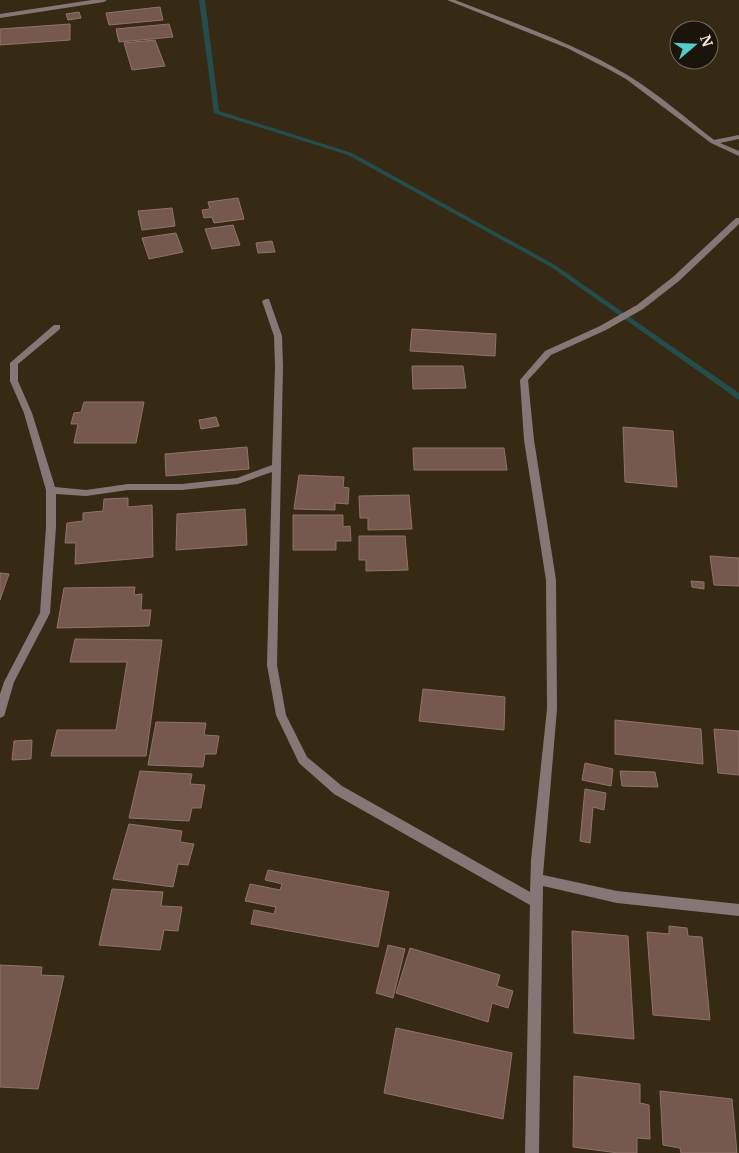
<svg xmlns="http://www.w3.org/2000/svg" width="739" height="1153" font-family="Merriweather,serif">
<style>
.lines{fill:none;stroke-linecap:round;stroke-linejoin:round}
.stream{fill:#244e4e;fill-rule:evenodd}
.building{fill:#75594f;stroke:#907368}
.street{fill:#867776;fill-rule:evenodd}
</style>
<rect width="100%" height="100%" fill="#372a14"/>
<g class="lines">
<path class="stream" d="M 199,0 L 205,0 L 219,111 L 352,153 L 555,265 L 739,393 L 739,400 L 551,267 L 348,155 L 214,113 Z"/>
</g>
<path class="building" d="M 160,7 L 163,20 L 109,25 L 106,13 Z
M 79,12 L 81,18 L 68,20 L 66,14 Z
M 70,24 L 70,40 L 0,45 L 0,29 Z
M 169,24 L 173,37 L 119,42 L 116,29 Z
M 155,40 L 165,66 L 132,70 L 124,43 Z
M 238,198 L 244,219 L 214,223 L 212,217 L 204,218 L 202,210 L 210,209 L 208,202 Z
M 172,208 L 175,226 L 142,230 L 138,211 Z
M 233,225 L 240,245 L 212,249 L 205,229 Z
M 176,233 L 183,252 L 149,259 L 142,238 Z
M 272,241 L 275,252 L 258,253 L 256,243 Z
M 412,329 L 496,334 L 495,356 L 410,351 Z
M 412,366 L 463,366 L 466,388 L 413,389 Z
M 84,402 L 144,402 L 136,443 L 74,443 L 78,424 L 71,424 L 74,413 L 81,412 Z
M 216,417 L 219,426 L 201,429 L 199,420 Z
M 623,427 L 673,431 L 677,487 L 625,482 Z
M 247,447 L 249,469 L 166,476 L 165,454 Z
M 413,448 L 504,448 L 507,470 L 414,470 Z
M 299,475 L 344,477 L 343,487 L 349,488 L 348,504 L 335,503 L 335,510 L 294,509 Z
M 409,495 L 412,529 L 368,530 L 368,518 L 360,518 L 359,496 Z
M 128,498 L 128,507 L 152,505 L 153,557 L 75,564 L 76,543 L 65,543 L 67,523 L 83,521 L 83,513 L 103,511 L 104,499 Z
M 245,509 L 247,545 L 176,550 L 177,514 Z
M 293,515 L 343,515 L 343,527 L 350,526 L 351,541 L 336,541 L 336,550 L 293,550 Z
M 359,536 L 405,536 L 408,570 L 366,571 L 366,560 L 359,560 Z
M 710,556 L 739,558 L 739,586 L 714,585 Z
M 0,573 L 9,574 L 0,600 Z
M 691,581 L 704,582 L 704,589 L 692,587 Z
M 135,587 L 134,595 L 142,594 L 141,610 L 151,610 L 149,626 L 57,628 L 64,588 Z
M 75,639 L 162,640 L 146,756 L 51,756 L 57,730 L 116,730 L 127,662 L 70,662 Z
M 423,689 L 505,697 L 504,730 L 419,721 Z
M 615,720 L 701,729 L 703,764 L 615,754 Z
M 156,722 L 206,723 L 204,735 L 219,736 L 216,754 L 205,754 L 203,767 L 148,765 Z
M 714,729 L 739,731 L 739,775 L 718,773 Z
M 32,740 L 31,759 L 12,760 L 14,741 Z
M 585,763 L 613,769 L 611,786 L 582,780 Z
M 140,771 L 192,774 L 190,784 L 205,785 L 201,808 L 192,808 L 189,821 L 129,818 Z
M 620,771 L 655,772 L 658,787 L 622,786 Z
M 585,789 L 606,793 L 604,810 L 593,807 L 590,843 L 580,841 Z
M 129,824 L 182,831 L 180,842 L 194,844 L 188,865 L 178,864 L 173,887 L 113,879 Z
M 268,870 L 389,892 L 378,947 L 251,924 L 254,910 L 274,914 L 276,907 L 245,901 L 250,884 L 280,890 L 282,884 L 265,880 Z
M 112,889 L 163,892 L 161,906 L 182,907 L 178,931 L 164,930 L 160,950 L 99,945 Z
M 669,926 L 687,928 L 688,936 L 702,937 L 710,1020 L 653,1015 L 647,932 L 669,934 Z
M 572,931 L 628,936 L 634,1039 L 574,1033 Z
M 388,945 L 405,949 L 393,998 L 376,993 Z
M 410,948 L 500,975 L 497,986 L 513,991 L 508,1008 L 492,1003 L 488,1022 L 396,993 Z
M 0,965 L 42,967 L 41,975 L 64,976 L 38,1089 L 0,1087 Z
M 396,1028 L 512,1053 L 503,1119 L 384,1093 Z
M 574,1076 L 640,1084 L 640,1103 L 649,1105 L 650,1139 L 637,1138 L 637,1153 L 618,1153 L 573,1147 Z
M 660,1091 L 732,1099 L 737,1153 L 681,1153 L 680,1148 L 663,1145 Z"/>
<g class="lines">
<path class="street" d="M 92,0 L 107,0 L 104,2 L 0,18 L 0,14 Z
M 447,0 L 455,0 C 514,23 575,43 629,76 C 658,94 687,119 714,140 L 739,135 L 739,139 L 720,143 L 739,151 L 739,156 L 711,143 L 626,79 L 610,70 L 567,48 Z
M 736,218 L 739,218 L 739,224 L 679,281 L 643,309 L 606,330 L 551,355 L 528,380 L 534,440 L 556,580 L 557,709 L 543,875 L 617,891 L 739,904 L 739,916 L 617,903 L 543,886 L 539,1153 L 525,1153 L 530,905 L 334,794 L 299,763 L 276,715 L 267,665 L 272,472 L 238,484 L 182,490 L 128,490 L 86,496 L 56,494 L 56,527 L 50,613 L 14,682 L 5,713 L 4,716 L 0,718 L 0,694 L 4,682 L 40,613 L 46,527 L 46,490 L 24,413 L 10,381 L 10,363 L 54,325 L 60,325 L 60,329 L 18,364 L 18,381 L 32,413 L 55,487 L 86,490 L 128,484 L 182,484 L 237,478 L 272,465 L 275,366 L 274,336 L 262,301 L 266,299 L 269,299 L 282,336 L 283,366 L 277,665 L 286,715 L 307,757 L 342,786 L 530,892 L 531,860 L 547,709 L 546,580 L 524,440 L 520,380 L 545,351 L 600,326 L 637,305 L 673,277 Z"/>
</g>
<g transform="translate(694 45) rotate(71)"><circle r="24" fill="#1a140a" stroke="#726b60"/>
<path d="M0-4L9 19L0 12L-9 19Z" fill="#53cdca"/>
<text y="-8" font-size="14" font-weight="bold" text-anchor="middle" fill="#f7eee1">N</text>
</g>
</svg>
